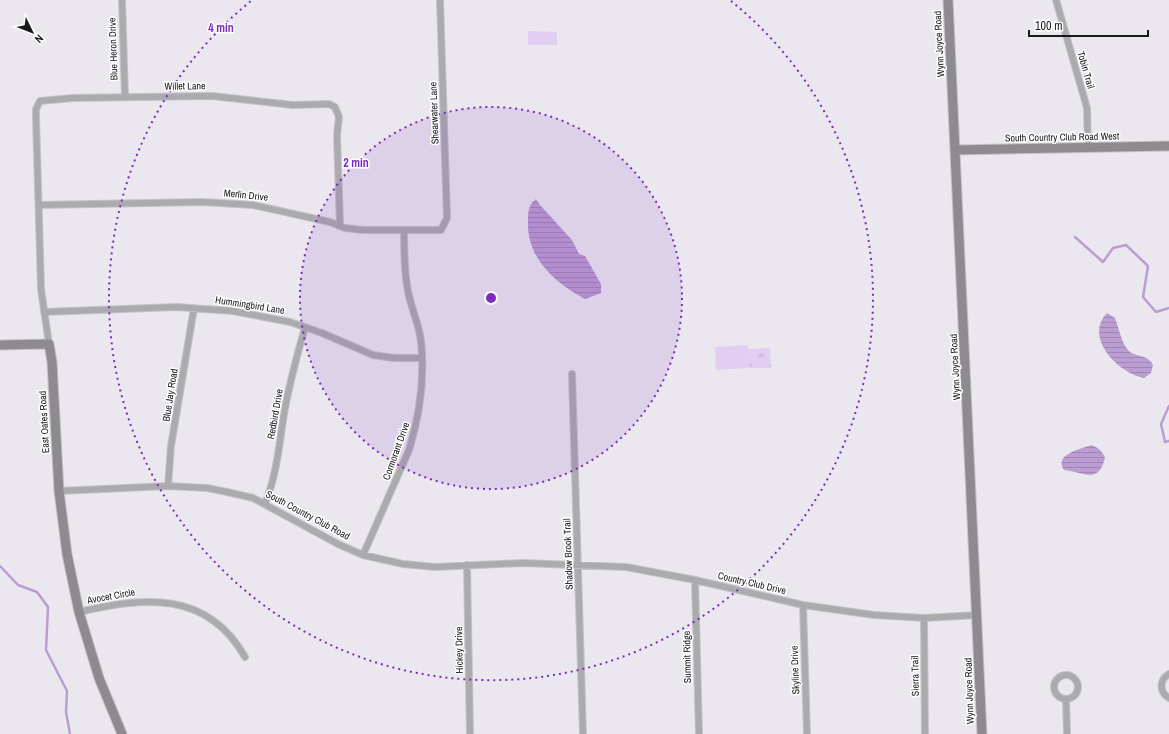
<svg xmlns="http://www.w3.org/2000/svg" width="1169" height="734" font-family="'Archivo Narrow',sans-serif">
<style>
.grass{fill:url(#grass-tufts)}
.garden{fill:#e2cef2}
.water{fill:url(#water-rules)}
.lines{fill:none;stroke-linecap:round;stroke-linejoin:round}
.stream{stroke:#bb9dd2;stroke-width:2.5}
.street-casing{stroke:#c5c2c9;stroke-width:8}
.secondary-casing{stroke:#c5c2c9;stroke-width:11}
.street{stroke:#abaaad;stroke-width:6}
.secondary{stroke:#8d8b90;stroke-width:9}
.ring{fill:none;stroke:#7b2cbf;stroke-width:2;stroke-dasharray:2 4}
.labels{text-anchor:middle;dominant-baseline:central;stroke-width:3;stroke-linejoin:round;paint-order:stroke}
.street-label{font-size:10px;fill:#18171a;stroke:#fff}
.centre{fill:#7b2cbf;stroke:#fff;stroke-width:2}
.ring-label{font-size:12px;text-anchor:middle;font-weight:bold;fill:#7b2cbf;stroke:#fff;stroke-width:3;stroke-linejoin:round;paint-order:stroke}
</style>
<defs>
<pattern id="grass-tufts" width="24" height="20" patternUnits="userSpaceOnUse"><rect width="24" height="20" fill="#e2cef2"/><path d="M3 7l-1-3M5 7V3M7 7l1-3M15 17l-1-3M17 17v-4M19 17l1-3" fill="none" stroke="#c1b0cf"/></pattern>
<pattern id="water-rules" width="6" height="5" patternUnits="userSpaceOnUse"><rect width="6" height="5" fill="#bb9dd2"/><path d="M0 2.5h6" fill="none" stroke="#a086b4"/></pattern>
</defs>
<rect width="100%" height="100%" fill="#ebe7ef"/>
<path class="grass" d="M 770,348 L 771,368 L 749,368 L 748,349 Z"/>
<path class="garden" d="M 528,31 L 557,32 L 557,45 L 528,45 Z
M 748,345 L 749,368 L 716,370 L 715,347 Z"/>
<path class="water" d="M 536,199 L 540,205 L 572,240 L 579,254 L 585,256 L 601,284 L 601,293 L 585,299 C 555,283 526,258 528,220 C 528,211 529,204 536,199 Z
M 1107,313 L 1115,318 C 1119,328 1121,343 1129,351 C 1137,358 1148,354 1153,365 L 1151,373 L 1144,378 C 1119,374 1083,338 1107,313 Z
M 1091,445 C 1098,447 1103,452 1105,458 C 1098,485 1084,472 1064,470 C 1053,454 1082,449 1091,445 Z"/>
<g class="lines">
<path class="stream" d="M 1075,237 L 1103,262 L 1113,248 L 1126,245 L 1148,266 L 1143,297 L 1156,312 L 1169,308
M 1169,406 L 1161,424 L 1165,442 L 1169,441
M 0,566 L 18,585 L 37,592 L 48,607 L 46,650 L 67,691 L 66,712 L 70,734"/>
<defs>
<path id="street" d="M 122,0 L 125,97
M 1056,0 L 1087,108 L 1088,147
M 39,205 L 202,202 L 253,205 L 330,222 L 345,228 L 363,230 L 441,230 L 447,218 L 440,0
M 44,312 L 176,307 L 233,311 L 290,322 L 322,333 L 373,355 L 394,358 L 422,358
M 49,344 L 41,289 L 36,118 L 36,109 L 40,101 L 73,98 L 212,96 L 293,105 L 329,104 L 335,107 L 339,117 L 337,135 L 340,226
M 572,374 L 583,734
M 168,486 L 171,446 L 194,308
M 59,491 L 168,486 L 207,488 L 227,492 L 253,498 L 338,544 L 363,555 L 403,564 L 435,567 L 523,563 L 626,567 L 695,580 L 803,605 L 874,615 L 924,618 L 977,615
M 265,504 C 277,474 279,445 284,414 C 289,384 297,356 305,327
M 363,555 L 409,450 C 420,414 425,378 421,341 C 419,324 411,308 408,291 C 404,271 404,250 404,230
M 467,565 L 470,734
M 695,580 L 699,734
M 803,605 L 807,734
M 79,612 C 144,597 207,590 245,657
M 924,618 L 925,734
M 1169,674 C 1159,680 1159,692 1169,698
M1054 687a12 12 0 1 1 24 0a12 12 0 1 1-24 0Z
M 1066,699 L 1067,734"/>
<path id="secondary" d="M 948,0 L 982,734
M 955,150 L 1169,146
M 0,345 L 49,344 L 52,362 L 59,491 L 67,554 L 79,612 L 99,678 L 122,734"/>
</defs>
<use href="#street" class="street-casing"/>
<use href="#secondary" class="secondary-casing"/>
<use href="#street" class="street"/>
<use href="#secondary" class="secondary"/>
</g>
<circle cx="491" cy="298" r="191" fill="#7b2cbf" fill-opacity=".12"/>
<g class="ring">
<circle cx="491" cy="298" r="191"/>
<path d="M731 1A382 382 0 1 1 251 1"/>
</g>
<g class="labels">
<g class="street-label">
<text transform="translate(939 44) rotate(-93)">Wynn Joyce Road</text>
<text transform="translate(113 49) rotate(-92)">Blue Heron Drive</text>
<text transform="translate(1086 70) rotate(74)">Tobin Trail</text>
<text transform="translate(185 86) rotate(-1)">Willet Lane</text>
<text transform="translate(434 113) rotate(-92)">Shearwater Lane</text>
<text transform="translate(1062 137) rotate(-1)">South Country Club Road West</text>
<text transform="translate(246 195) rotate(6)">Merlin Drive</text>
<text transform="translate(250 305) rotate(9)">Hummingbird Lane</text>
<text transform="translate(955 367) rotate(-93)">Wynn Joyce Road</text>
<text transform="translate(170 395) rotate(-81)">Blue Jay Road</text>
<text transform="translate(275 414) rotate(-80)">Redbird Drive</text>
<text transform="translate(44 422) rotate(-93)">East Oates Road</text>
<text transform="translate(396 451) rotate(-70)">Cormorant Drive</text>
<text transform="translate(308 515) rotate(28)">South Country Club Road</text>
<text transform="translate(568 554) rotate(-92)">Shadow Brook Trail</text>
<text transform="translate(752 583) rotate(13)">Country Club Drive</text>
<text transform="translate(111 596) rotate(-10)">Avocet Circle</text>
<text transform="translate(459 650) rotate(-91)">Hickey Drive</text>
<text transform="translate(687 657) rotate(-91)">Summit Ridge</text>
<text transform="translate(795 670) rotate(-92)">Skyline Drive</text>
<text transform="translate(915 676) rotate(-91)">Sierra Trail</text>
<text transform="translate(969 691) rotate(-92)">Wynn Joyce Road</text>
</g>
</g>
<circle cx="491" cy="298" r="6" class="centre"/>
<g class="ring-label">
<text x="221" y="32">4 min</text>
<text x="356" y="167">2 min</text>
</g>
<g transform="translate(32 32) rotate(133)" stroke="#ffffff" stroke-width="3" paint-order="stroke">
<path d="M0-3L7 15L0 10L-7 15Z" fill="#18171a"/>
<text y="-6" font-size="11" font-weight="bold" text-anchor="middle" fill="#18171a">N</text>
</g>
<path d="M1029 30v6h119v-6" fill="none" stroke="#18171a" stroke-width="2"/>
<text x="1035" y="30" font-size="12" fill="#18171a" stroke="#ffffff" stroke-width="3" paint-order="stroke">100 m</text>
</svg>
